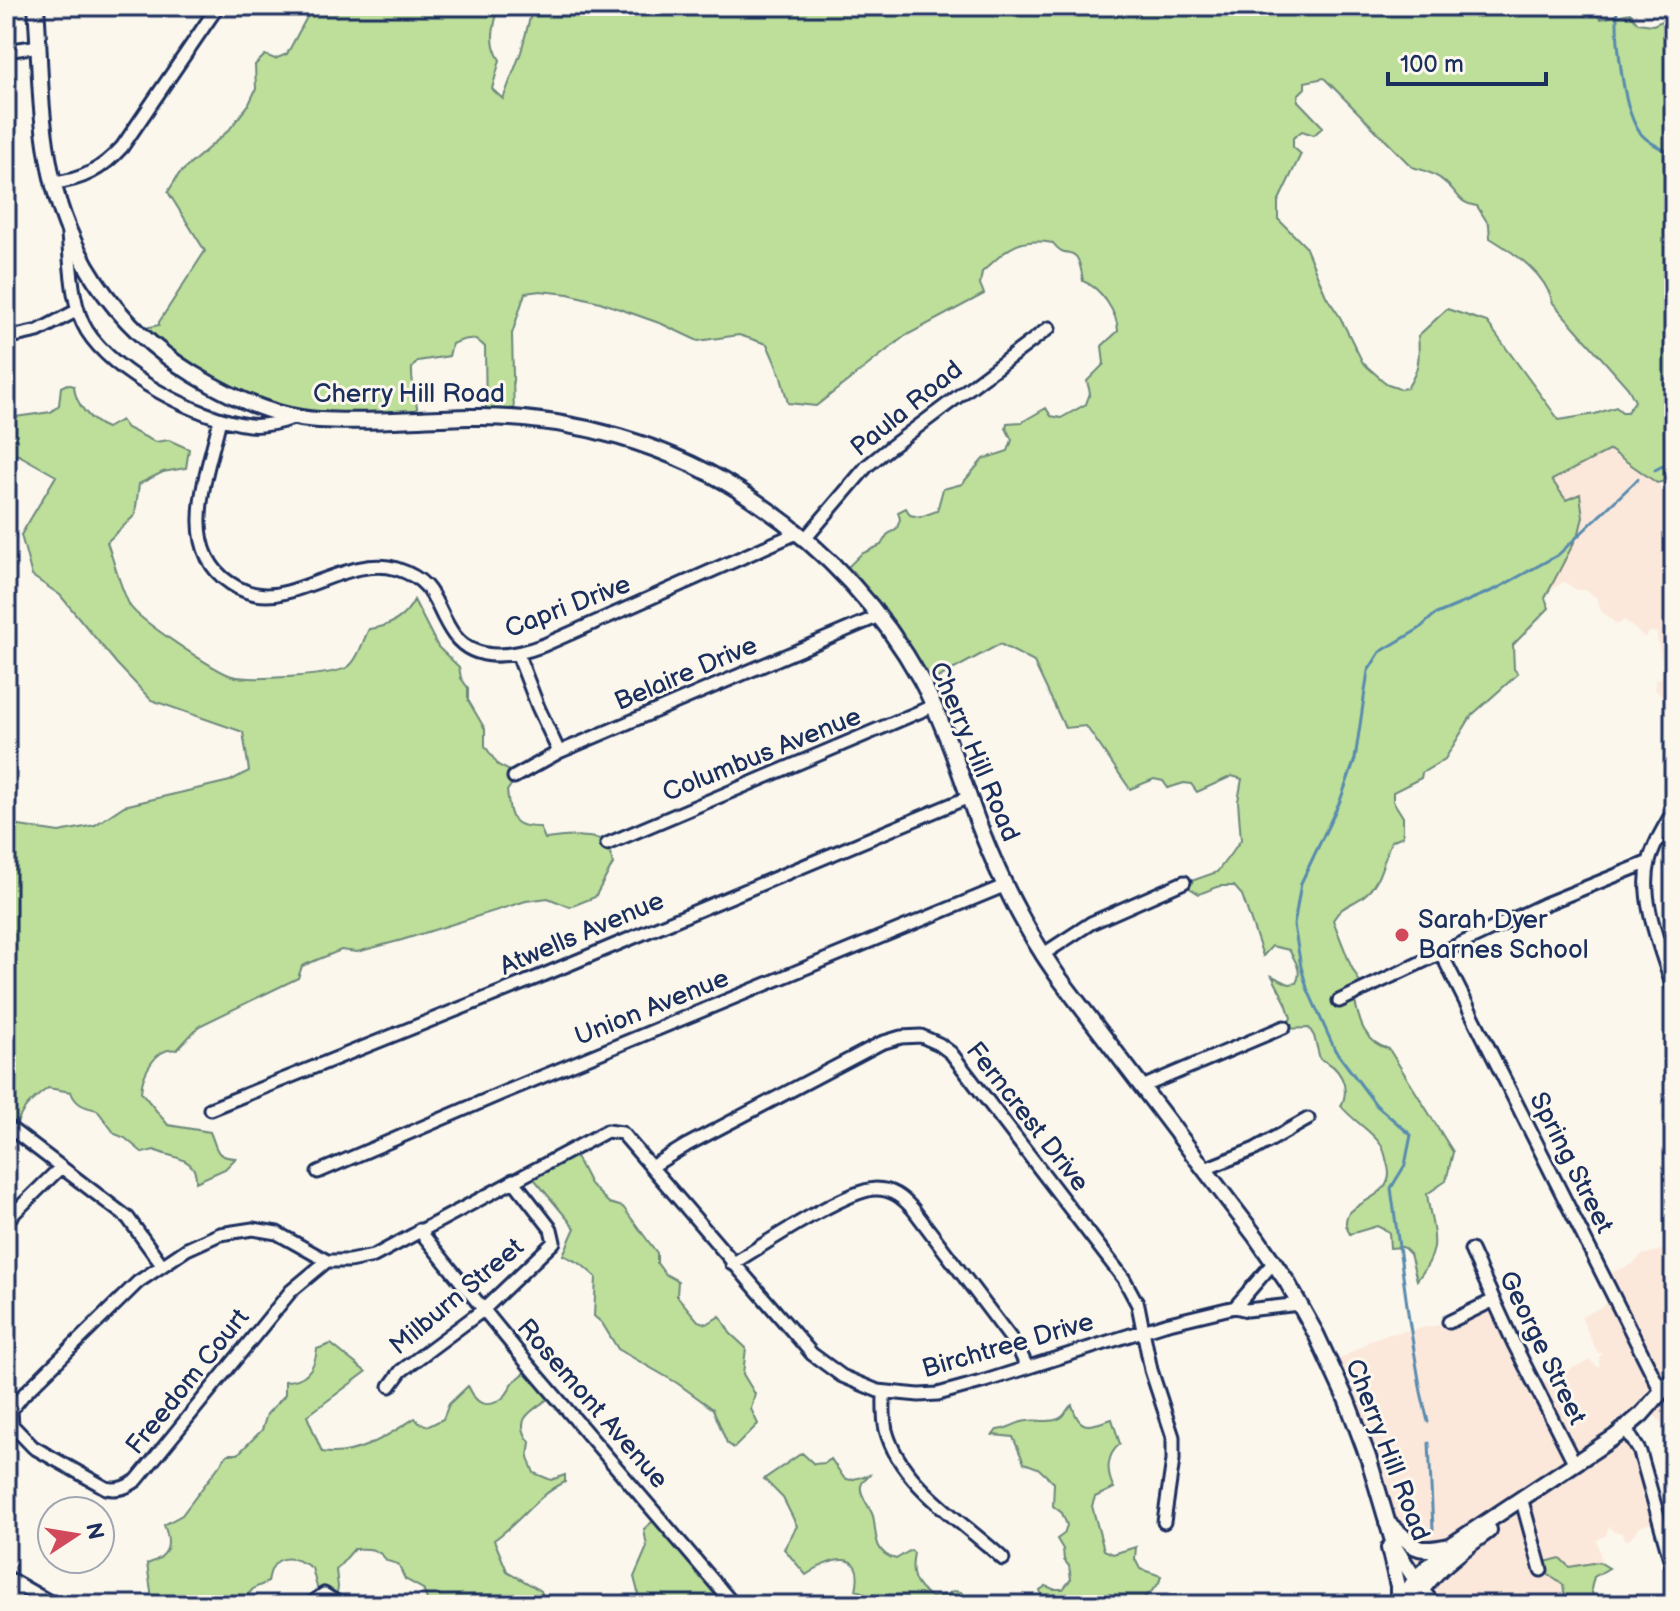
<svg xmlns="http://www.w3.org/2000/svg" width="1680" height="1611" font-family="'Balsamiq Sans',sans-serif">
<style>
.built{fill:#fce8db}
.green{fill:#bddf99;stroke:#6c877c;stroke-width:2;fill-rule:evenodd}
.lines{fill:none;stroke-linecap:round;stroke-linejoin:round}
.stream{stroke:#598bae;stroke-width:3}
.minor-casing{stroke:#1b2f5e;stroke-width:17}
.major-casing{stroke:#1b2f5e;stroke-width:20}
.minor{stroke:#fbf7ec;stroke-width:11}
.major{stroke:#fbf7ec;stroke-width:14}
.poi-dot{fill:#d1495b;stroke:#fbf7ec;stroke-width:3}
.labels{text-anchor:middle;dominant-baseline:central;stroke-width:6;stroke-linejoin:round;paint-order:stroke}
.street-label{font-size:26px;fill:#1b2f5e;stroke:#fbf7ec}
.poi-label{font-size:26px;fill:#1b2f5e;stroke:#fbf7ec;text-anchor:start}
</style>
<rect width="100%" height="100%" fill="#fbf7ec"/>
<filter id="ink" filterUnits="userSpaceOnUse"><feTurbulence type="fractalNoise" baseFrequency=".0125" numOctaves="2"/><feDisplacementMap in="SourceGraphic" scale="16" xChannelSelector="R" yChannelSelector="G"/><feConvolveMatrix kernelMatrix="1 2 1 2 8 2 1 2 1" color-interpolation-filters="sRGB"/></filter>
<g filter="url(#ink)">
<path class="built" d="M 1610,450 L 1657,483 L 1669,501 L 1674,515 L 1674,708 L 1655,689 L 1655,680 L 1665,676 L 1656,632 L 1650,632 L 1644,637 L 1624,620 L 1619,624 L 1615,623 L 1601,611 L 1597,598 L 1585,590 L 1577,590 L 1564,582 L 1550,590 L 1579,533 L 1583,517 L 1554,486 L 1552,480 Z
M 1674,1233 L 1674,1439 L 1663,1424 L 1649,1410 L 1627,1431 L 1655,1521 L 1638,1528 L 1629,1540 L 1625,1540 L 1621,1532 L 1614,1532 L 1609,1527 L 1606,1535 L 1597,1540 L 1601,1559 L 1599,1562 L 1544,1571 L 1563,1585 L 1566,1605 L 1434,1605 L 1401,1549 L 1332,1364 L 1371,1340 L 1384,1335 L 1444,1324 L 1491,1302 L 1536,1385 L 1590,1360 L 1599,1368 L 1599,1357 L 1603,1354 L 1597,1352 L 1581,1317 L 1615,1300 L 1605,1275 L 1633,1264 L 1642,1255 L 1661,1250 L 1671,1256 L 1665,1242 L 1669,1234 Z"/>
<path class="green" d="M 313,6 L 499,6 C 494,26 488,41 500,60 L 492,89 L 503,99 L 521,52 L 533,6 L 1589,6 L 1601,19 L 1630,13 L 1638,23 L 1653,25 L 1674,16 L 1674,479 L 1657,483 L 1610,450 L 1552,480 L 1566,500 L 1580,494 L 1583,517 L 1579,533 L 1545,598 L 1549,608 L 1513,645 L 1514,669 L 1518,674 L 1472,715 L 1445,759 L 1422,773 L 1421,778 L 1393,792 L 1393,801 L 1403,817 L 1403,836 L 1391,841 C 1385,856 1380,882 1367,893 C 1355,905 1343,903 1333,920 L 1351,966 L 1364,990 L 1354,997 C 1359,1020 1363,1042 1389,1049 L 1453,1152 L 1446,1181 L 1427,1194 C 1432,1233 1445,1246 1417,1280 L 1410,1254 L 1403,1247 L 1390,1248 L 1389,1232 L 1377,1226 L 1350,1234 C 1328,1199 1402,1205 1387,1163 C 1386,1158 1384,1149 1381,1145 C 1373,1132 1352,1120 1341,1106 C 1351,1087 1340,1066 1320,1059 L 1314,1036 L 1309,1028 L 1285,1029 L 1291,1018 L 1286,1003 L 1272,976 L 1289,984 L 1296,983 C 1303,972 1295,960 1289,950 L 1272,946 L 1263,956 L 1242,895 L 1234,886 L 1220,886 L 1199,894 L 1183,884 L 1217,872 L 1241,840 L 1238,801 L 1242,779 L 1232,776 L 1197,792 L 1191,784 L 1184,783 L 1168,788 L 1163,781 L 1154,779 L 1130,789 L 1086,726 L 1065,728 L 1034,662 L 1000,644 L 925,685 L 846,569 L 861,554 L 881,545 L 887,535 L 897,528 L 900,519 L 898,512 L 906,508 L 910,515 L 920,517 L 937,511 L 943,489 L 962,484 L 983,459 L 1008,451 L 1012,440 L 1006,428 L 1007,423 L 1022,422 L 1046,408 L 1051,416 L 1061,418 L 1086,404 L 1090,393 L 1087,381 L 1104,364 L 1102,346 L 1118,331 C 1117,312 1101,288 1083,281 C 1077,237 1068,264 1053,243 C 1016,237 1008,249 982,272 L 980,284 L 984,294 L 905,336 L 816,406 L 788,403 L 780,374 L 767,344 L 739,335 L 698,341 L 662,324 L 600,302 L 568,294 L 540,291 L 525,293 L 512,334 L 514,417 L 486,416 L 485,347 C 474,335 465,339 452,344 L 449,356 L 418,361 L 412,368 C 411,386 418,401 418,419 L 322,421 L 241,399 L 137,330 L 159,325 L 159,322 L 205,251 L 168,192 L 179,174 L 229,130 L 249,104 L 256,89 L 255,65 L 265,55 L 275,59 L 287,54 ZM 1324,78 L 1412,167 C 1425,170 1437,174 1447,184 C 1460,195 1458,203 1477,206 L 1489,225 L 1490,238 C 1516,254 1545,273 1553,303 L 1628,388 L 1635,401 L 1627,412 L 1622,412 L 1616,407 L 1595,414 L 1559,420 L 1487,322 L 1447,309 L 1418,336 C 1420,357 1419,371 1407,388 L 1400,389 L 1388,385 L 1363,363 L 1340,317 L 1326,296 L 1305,246 L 1278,219 L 1278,202 L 1301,154 L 1293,147 L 1293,138 L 1302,131 L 1314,135 L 1323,127 L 1298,101 L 1298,95 L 1305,88 L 1305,82 Z
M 67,384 L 74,386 C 75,404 91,422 107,428 L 121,420 L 127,428 L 155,442 L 169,440 L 189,449 L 186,468 L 163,472 L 139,484 L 135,515 L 107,542 C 114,562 120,587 130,606 C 139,620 215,671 232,676 C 250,681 333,676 348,667 C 358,660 363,640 369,629 C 388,627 405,618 414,600 L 438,647 L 459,667 L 461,678 L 468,688 L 468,700 L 485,729 L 485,746 L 498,765 L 518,775 L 507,791 C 511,818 509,827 540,827 L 545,839 C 565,837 589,833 608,842 L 613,864 L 595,897 L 570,907 L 548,898 L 526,901 L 402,940 L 357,952 L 341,950 L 302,966 L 298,978 L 199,1026 L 177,1050 C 156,1046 142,1074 141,1092 L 168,1125 L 210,1132 C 218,1150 214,1157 236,1158 L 225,1169 L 196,1182 C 198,1156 170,1158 154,1150 L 143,1153 L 125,1138 L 115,1134 L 97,1110 C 84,1107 76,1105 71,1092 L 48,1088 C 33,1099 18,1111 15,1131 L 6,1138 L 6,818 L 19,826 L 59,832 L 95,825 L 124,806 L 230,781 L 249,771 L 243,732 L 151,700 L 117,664 L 60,595 L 32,576 L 21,535 L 56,476 L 17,454 L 6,472 L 6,425 L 15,417 L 51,412 L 59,405 L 61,387 Z
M 572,1149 L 590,1184 L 609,1203 L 623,1207 L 657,1253 L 657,1263 L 665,1274 L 678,1281 L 677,1296 L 698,1321 L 707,1324 L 720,1316 L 730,1333 L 746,1348 L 743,1374 L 755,1394 L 751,1409 L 758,1424 L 734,1448 L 727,1443 L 713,1409 L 677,1383 L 618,1349 L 602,1323 L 594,1316 L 596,1277 L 581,1264 L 563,1255 L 575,1228 L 530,1174 Z
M 331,1344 L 366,1372 L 307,1416 L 322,1452 C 355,1458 387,1436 415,1418 L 419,1423 L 429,1426 L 443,1419 L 449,1404 L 468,1386 C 469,1387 474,1397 475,1398 C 487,1412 509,1399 511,1384 L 531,1368 L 552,1396 C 534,1410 511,1418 530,1442 L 528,1457 L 534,1473 L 551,1480 L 565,1475 L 565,1482 C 536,1496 520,1522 494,1540 L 507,1571 L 541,1591 L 546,1605 L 429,1605 L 423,1589 L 405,1579 L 398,1564 L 387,1561 C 378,1548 369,1548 354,1549 L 336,1570 L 338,1587 L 336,1599 L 319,1595 L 312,1568 C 291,1554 272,1553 268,1582 L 254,1588 L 238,1605 L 153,1605 L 147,1564 C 169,1557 172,1545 164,1525 L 182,1515 L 228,1454 L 238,1454 L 262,1430 L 267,1414 L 285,1395 L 285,1381 C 306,1381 315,1368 317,1349 Z
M 1072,1405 C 1080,1432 1088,1426 1112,1419 L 1120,1444 C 1106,1455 1106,1473 1114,1488 L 1095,1497 L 1092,1506 L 1104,1550 L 1113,1554 L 1136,1547 L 1135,1559 L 1140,1569 L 1161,1576 C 1159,1590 1145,1594 1138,1605 L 1044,1605 L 1040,1590 L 1046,1586 L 1053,1589 L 1063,1589 L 1071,1579 L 1069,1566 L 1064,1560 L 1063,1549 L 1057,1539 L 1064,1534 L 1067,1525 L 1062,1513 L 1053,1506 L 1054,1483 L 1038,1468 L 1024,1463 L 1013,1437 L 993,1435 L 997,1430 C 1009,1429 1016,1422 1027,1421 C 1038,1419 1055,1425 1064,1415 C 1067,1411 1068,1407 1072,1405 Z
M 802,1453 L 814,1464 L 825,1463 L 831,1459 L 844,1478 L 850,1480 L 869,1475 C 866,1478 862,1481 861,1486 C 859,1495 870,1506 873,1516 C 877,1532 872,1553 896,1559 L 911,1550 L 914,1553 C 910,1573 913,1586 931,1597 L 946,1595 L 953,1591 L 961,1592 L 970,1605 L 871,1604 L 864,1593 L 856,1590 C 866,1546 828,1559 806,1575 L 784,1549 L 797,1526 L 783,1498 L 764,1479 Z
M 659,1516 L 734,1605 L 634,1605 L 638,1592 L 634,1577 L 647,1547 L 644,1529 Z
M 1560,1558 L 1569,1567 L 1599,1562 L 1609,1568 L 1594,1577 L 1591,1589 L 1596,1605 L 1566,1605 L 1563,1585 L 1543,1571 L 1541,1563 Z"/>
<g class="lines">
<path class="stream" d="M 1617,6 C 1616,35 1622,114 1642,135 C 1650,144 1664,150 1674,155
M 1655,470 L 1674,460
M 1428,1422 L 1421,1392 L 1409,1320 L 1391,1188 L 1405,1165 L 1411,1135 L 1376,1105 L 1335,1050 L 1307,988 L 1301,967 L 1294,925 L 1301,883 L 1340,801 L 1355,759 L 1368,671 L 1380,652 L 1419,629 L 1434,615 L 1496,589 L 1558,555 L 1638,479
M 1429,1443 L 1433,1529"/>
<defs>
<path id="minor" d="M 6,51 L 39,46
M 53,183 C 83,180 102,169 122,147 L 218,6
M 68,235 C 71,265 71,305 87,331 C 114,374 199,419 249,425 C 265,427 282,422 297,417
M 6,338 L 38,331 L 78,310
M 220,419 C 209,469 176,547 230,583 C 247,595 266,598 287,592 C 322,583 362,558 397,569 C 438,582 433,606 454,635 C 476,664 515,656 544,645 L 797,533
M 805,539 L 867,466 L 888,449 L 1049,328
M 518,655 L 538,707 L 559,752
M 514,777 L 559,752 L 879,616
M 1674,810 C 1665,826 1654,843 1649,862 C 1639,903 1663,952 1674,992
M 607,844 L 933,706
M 1441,953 L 1662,1393
M 1042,955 L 1091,923 L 1184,882
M 1339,1001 L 1545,904 L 1649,862
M 1142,1087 L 1284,1027
M 210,1109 L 541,976 L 969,797
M 6,1125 L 128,1218 L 162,1265
M 651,1167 L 687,1145 L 881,1043 L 901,1037 L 921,1036 L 939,1044 L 951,1053 L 1124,1279 L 1138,1305 L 1151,1370 L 1173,1437 L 1173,1460 L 1164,1522
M 1205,1169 L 1255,1149 L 1308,1119
M 318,1172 L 500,1094 L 1004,886
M 6,1221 L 61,1167
M 419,1230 L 527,1363 L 734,1605
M 1471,1250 L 1514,1344 L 1575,1464
M 327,1261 L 291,1291 L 137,1480 C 127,1487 118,1491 106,1488 L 33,1447 L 12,1425 L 11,1410 L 23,1395 L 138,1282 L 187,1249 L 220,1234 L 253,1229 L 277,1233 L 327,1261 L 349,1261 L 374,1256 L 607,1131 L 622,1133 L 812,1354 L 842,1376 L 878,1391 L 919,1395 L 938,1394 L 985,1381 L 1165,1324 L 1235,1307 L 1247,1310 L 1300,1304
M 732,1264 C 760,1247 847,1189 876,1189 C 892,1189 902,1197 913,1209 L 1018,1348 L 1027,1367
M 1235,1307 L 1274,1262
M 1449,1322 L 1494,1300
M 390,1386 L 401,1371 L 483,1310 L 554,1242 L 551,1229 L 513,1180
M 884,1392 C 884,1404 883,1417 886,1430 C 900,1485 964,1522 1003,1559
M 1626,1429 L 1640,1452 L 1674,1573
M 1522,1501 L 1541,1570
M 6,1577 L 55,1605
M 1421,1588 L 1435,1605
M 8,1605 L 22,1586
M 309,1605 L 324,1594 L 341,1605"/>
<path id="major" d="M 36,6 C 40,56 39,107 48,157 C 63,249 113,325 193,374 C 229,396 275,418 319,420 C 369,423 419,418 470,417 C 569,415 673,444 755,501 C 823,547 881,608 921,680 C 945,725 960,773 977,820 C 998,875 1023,927 1057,975 L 1256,1237 L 1287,1282 L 1316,1334 L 1347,1401 L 1369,1460 L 1395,1548 L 1421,1588
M 1387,1523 C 1416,1543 1407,1555 1449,1546
M 1389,1548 L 1398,1586 L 1398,1605
M 1401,1605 L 1415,1579 L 1450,1546 L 1616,1436 L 1642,1414 L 1674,1377
M 1412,1605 C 1430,1572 1459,1553 1489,1530"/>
</defs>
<use href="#minor" class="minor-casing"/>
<use href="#major" class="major-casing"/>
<use href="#minor" class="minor"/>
<use href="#major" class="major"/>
</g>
</g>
<circle class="poi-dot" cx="1402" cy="935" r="8"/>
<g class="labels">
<g class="street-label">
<text x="409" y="394">Cherry Hill Road</text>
<text transform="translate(907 409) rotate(-39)">Paula Road</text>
<text transform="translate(568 607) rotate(-21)">Capri Drive</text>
<text transform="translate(686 674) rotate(-23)">Belaire Drive</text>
<text transform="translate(974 752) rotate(67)">Cherry Hill Road</text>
<text transform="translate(762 755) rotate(-22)">Columbus Avenue</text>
<text transform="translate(582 934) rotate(-23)">Atwells Avenue</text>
<text transform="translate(652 1008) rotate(-22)">Union Avenue</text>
<text transform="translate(1027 1117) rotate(52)">Ferncrest Drive</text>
<text transform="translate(1571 1163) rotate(63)">Spring Street</text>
<text transform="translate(457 1297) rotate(-40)">Milburn Street</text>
<text transform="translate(1008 1346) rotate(-16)">Birchtree Drive</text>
<text transform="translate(1542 1348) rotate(64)">George Street</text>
<text transform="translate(188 1382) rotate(-51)">Freedom Court</text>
<text transform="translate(592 1404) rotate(49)">Rosemont Avenue</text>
<text transform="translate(1387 1450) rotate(69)">Cherry Hill Road</text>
</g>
<g class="poi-label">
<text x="1418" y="920">Sarah Dyer<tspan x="1418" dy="30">Barnes School</tspan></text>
</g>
</g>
<rect width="1680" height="1611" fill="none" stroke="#fbf7ec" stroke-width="32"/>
<rect x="16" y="16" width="1648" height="1579" fill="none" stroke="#1b2f5e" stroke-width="3" filter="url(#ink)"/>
<g transform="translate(76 1535) rotate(78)"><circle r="38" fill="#fbf7ec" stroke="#a1a7b3" stroke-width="2"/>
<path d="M0-6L14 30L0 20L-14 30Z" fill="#d1495b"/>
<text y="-12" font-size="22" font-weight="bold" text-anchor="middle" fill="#1b2f5e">N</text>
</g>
<path d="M1388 72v12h158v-12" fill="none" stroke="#1b2f5e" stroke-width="4"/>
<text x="1400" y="72" font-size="24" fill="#1b2f5e" stroke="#fbf7ec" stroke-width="6" paint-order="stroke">100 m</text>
</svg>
